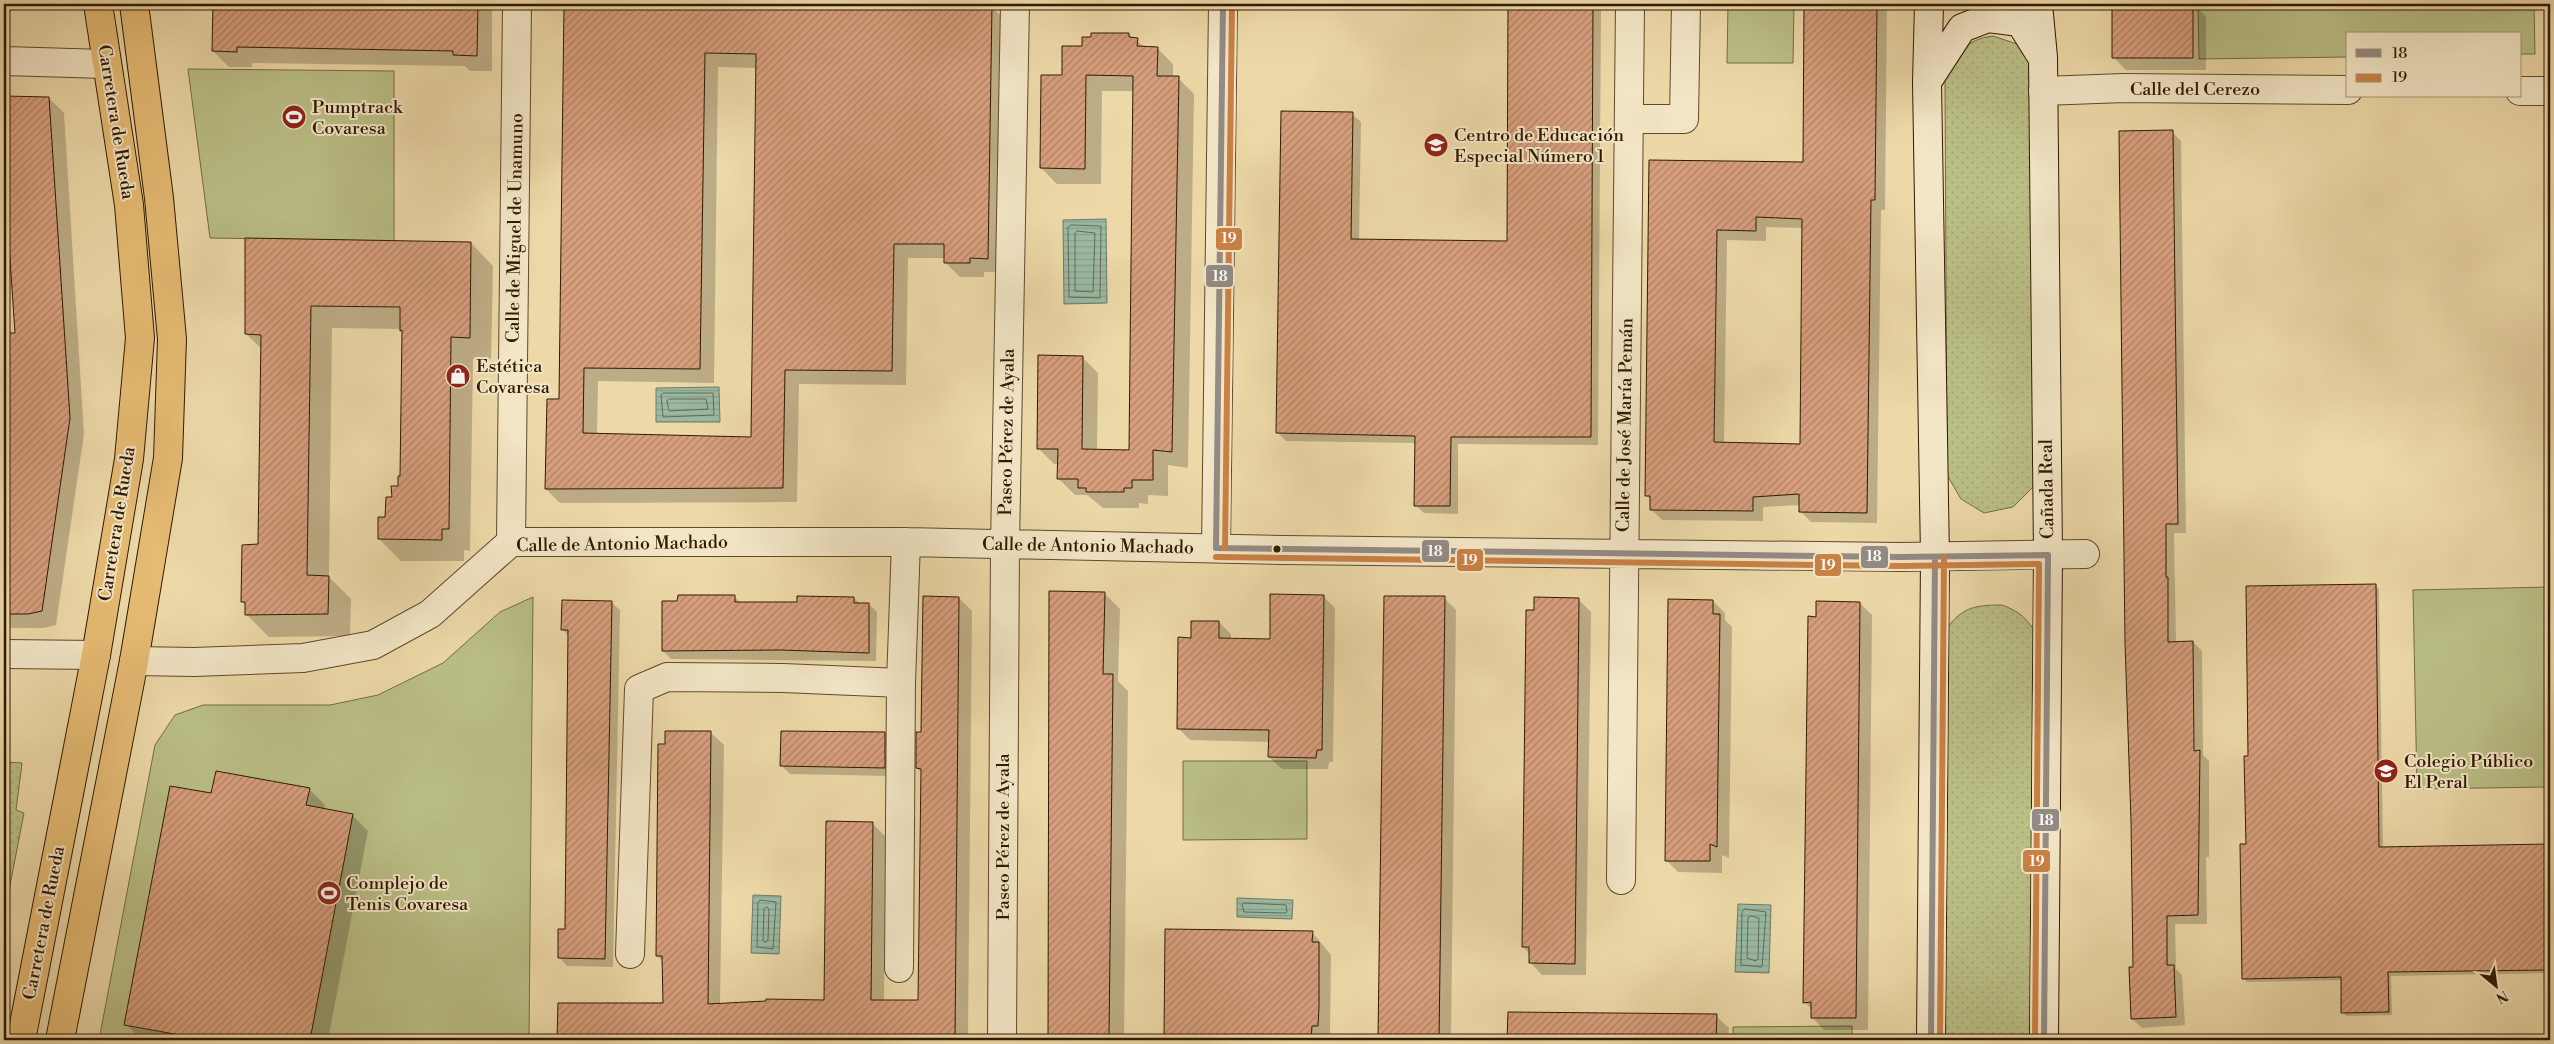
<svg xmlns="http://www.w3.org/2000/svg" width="2554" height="1044" font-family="'Libre Bodoni',serif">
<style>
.grass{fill:url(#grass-dots);stroke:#756c44}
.park{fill:#babf86;stroke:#756c44}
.water{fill:url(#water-rules);stroke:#707a64}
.shadow{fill:#0003;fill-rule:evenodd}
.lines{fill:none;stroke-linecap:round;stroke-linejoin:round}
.shore{stroke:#656a54;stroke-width:1}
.building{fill:url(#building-hatch);stroke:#301902;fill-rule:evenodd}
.street-casing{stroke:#5f492c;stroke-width:30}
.secondary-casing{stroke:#301902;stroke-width:30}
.primary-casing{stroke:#301902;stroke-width:30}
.street{stroke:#f3e6c6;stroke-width:28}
.secondary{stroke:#f3e6c6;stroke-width:28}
.primary{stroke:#e6bc74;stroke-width:28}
.bus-1-casing{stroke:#f3e6c6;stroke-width:10}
.bus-2-casing{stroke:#f3e6c6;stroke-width:10}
.bus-1{stroke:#938b85;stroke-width:6}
.bus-2{stroke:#ca8145;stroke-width:6}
.bus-dot{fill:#301902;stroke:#f3e6c6;stroke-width:2}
.labels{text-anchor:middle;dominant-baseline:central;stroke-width:4;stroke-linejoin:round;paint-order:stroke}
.street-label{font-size:18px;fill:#301902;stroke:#f3e6c6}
.poi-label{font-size:18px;fill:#301902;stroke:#f3e6c6;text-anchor:start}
.line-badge{stroke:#f3e6c6;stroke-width:2}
.badge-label{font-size:14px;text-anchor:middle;font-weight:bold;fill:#fff}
</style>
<defs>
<pattern id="grass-dots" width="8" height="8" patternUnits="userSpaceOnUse" patternTransform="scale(1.25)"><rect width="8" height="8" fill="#babf86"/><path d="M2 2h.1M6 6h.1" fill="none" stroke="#a0a472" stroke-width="1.8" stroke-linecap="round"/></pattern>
<pattern id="water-rules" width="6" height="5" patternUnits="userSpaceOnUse" patternTransform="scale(1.25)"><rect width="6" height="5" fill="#9abaa5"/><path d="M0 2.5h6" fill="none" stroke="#859f8c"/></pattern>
<pattern id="building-hatch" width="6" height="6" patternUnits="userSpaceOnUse" patternTransform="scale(1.25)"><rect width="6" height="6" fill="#d89f7e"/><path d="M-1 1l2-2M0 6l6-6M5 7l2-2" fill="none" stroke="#b08165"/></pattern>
</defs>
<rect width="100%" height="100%" fill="#edd9a8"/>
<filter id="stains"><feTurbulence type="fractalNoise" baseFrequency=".004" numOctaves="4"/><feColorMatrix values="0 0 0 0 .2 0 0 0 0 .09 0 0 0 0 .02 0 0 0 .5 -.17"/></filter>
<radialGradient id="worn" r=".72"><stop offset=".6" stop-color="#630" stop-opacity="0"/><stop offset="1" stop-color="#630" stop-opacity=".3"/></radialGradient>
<path class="grass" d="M 1993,36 L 2020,45 L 2029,53 L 2038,482 L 2013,507 L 1984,513 L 1961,499 L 1947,475 L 1945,80 C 1955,56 1965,39 1993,36 Z
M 2002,605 C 2019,611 2028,619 2036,634 L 2035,1040 L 1944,1040 L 1943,634 C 1960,608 1972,605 2002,605 Z
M 4,762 L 22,763 L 16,810 L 24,813 L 4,916 Z"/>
<path class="park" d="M 1728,4 L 1794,4 L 1793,63 L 1727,63 Z
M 2198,4 L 2534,4 L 2535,54 L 2520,54 L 2520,34 L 2348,34 L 2348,57 L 2199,59 Z
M 188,69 L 394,71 L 394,241 L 210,238 Z
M 2550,587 L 2550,787 L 2417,789 L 2413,590 Z
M 533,597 L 529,1040 L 99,1040 L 155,745 L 175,715 L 203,705 L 330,705 L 378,695 L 443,663 L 500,612 Z
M 1183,761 L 1307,761 L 1307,839 L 1183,840 Z
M 1852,1026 L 1852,1040 L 1733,1040 L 1733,1027 Z"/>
<path class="water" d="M 1106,219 L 1107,303 L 1064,304 L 1063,220 Z
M 719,387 L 720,422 L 656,422 L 656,388 Z
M 753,895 L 781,896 L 779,954 L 751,953 Z
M 1237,898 L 1293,900 L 1292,919 L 1237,917 Z
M 1738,904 L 1771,905 L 1769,973 L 1735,972 Z"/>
<path class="shadow" d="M 214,4 L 492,4 L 492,71 L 470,71 L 465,66 L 252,63 L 252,67 L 229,67 L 213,51 Z
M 565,4 L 991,6 L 1005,20 L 1002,272 L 984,272 L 984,277 L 960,277 L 946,263 L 946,258 L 908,258 L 906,385 L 799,384 L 797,502 L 560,503 L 546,489 L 560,401 ZM 718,67 L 757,68 L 753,438 L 597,435 L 598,381 L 714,383 Z
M 1509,4 L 1594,4 L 1601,10 L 1598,445 L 1458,444 L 1458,514 L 1424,513 L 1415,505 L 1416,443 L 1286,441 L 1278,433 L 1352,114 L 1361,122 L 1359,240 L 1508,243 Z
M 1806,4 L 1887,4 L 1885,210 L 1881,210 L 1877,523 L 1811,522 L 1800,511 L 1800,505 L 1763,507 L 1763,521 L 1662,520 L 1651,509 L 1651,500 L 1646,495 L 1651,162 L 1804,163 ZM 1766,227 L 1803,228 L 1801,445 L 1724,444 L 1727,240 L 1766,241 Z
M 2113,4 L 2193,4 L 2206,16 L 2206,70 L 2126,70 L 2113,57 Z
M 1128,34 L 1146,48 L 1157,48 L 1173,64 L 1173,78 L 1178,78 L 1194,94 L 1188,468 L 1168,465 L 1168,496 L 1148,495 L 1148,504 L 1139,503 L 1139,508 L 1103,508 L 1087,495 L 1075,495 L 1059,479 L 1059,464 L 1054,464 L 1038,448 L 1082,357 L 1098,373 L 1097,451 L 1130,451 L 1134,91 L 1102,91 L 1101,184 L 1057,184 L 1041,168 L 1063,76 L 1083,47 Z
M 4,97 L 49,98 L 64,113 L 84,434 L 56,625 L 43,628 L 4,628 L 4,437 L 9,396 L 4,396 L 4,334 L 16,335 L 4,152 Z
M 2172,132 L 2181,141 L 2186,533 L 2174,533 L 2176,643 L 2193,642 L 2202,651 L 2203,755 L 2209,761 L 2209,857 L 2206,857 L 2207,924 L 2175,924 L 2176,969 L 2182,975 L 2185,1025 L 2142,1028 L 2132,1019 L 2134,968 Z
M 246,240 L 471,243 L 493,266 L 491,359 L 473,359 L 470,551 L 464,550 L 464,561 L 401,561 L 379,539 L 402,477 L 403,332 L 401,329 L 332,328 L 329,577 L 351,599 L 350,636 L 269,637 L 246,614 L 246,605 L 242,601 L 259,546 L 262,349 L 246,334 Z
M 2375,585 L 2379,589 L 2383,848 L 2550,845 L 2550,973 L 2391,976 L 2392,1015 L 2346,1016 L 2343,1012 L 2342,980 L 2247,982 L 2243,978 L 2249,757 Z
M 1050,593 L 1104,593 L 1120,609 L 1118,681 L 1128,691 L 1124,1040 L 1050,1040 Z
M 734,596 L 741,603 L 798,604 L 854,598 L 860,604 L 869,604 L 877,612 L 876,661 L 671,659 L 663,651 Z
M 1323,596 L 1335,608 L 1333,762 L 1329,762 L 1328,769 L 1282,769 L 1269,757 L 1270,742 L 1190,740 L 1178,728 L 1192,639 L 1219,622 L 1231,634 L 1231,639 L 1271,640 Z
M 1386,597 L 1444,598 L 1456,610 L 1451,1040 L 1379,1040 Z
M 959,598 L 972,611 L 968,1040 L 559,1040 L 559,1004 L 664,1004 L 663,962 L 657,955 L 666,745 L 710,732 L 724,745 L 720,1004 L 825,1001 L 872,823 L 885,836 L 884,1001 L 919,1001 L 922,773 L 917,768 L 923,733 Z
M 1578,599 L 1591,612 L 1586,975 L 1542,975 L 1530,962 L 1530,954 L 1523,947 L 1535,611 Z
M 1713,601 L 1725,613 L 1725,620 L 1732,627 L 1729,858 L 1722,855 L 1722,873 L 1678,872 L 1666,860 Z
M 611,602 L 620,610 L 613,967 L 567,966 L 559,957 L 566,931 L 569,637 L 563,630 Z
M 1860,603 L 1872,615 L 1868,1030 L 1824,1030 L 1812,1017 L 1812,1010 L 1805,1002 L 1817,619 Z
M 885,733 L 893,741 L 892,776 L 790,774 L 782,766 Z
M 309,789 L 325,805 L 324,810 L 352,815 L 368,831 L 328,1040 L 142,1040 L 126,1024 L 212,795 Z
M 1312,932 L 1331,955 L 1330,1038 L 1323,1038 L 1323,1040 L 1168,1040 L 1165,1037 Z
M 1509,1013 L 1716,1016 L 1729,1028 L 1728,1040 L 1509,1040 Z"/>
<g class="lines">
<path class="shore" d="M 1071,225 L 1101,226 L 1100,298 L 1069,297 L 1068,228 Z
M 1077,231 L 1095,233 L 1093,292 L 1075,291 L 1075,234 Z
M 664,393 L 713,393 L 714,415 L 663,417 L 661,395 Z
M 670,399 L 706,399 L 708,409 L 669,411 L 667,401 Z
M 760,900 L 776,902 L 773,949 L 757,947 L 758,903 Z
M 1245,903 L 1286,905 L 1287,912 L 1285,913 L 1244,912 L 1242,905 Z
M 767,907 L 769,909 L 768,940 L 765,943 L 763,940 L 764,909 Z
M 1745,909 L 1766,912 L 1762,967 L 1741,965 L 1742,912 Z
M 1751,916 L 1759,918 L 1758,959 L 1756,961 L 1747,958 L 1748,918 Z"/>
</g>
<path class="building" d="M 213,4 L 478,4 L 477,56 L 453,55 L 453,51 L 237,47 L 237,52 L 212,51 Z
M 564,4 L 992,5 L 988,259 L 970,258 L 970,263 L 944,263 L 944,244 L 894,244 L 892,371 L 785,370 L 783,488 L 545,489 L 547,399 L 559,399 ZM 705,53 L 756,54 L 751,437 L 583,433 L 584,368 L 700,369 Z
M 1508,4 L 1593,4 L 1591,437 L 1451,437 L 1450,506 L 1414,506 L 1415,436 L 1276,433 L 1281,111 L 1353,112 L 1351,239 L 1507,241 Z
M 1804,4 L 1877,4 L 1875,200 L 1871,200 L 1867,513 L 1799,512 L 1799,494 L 1753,497 L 1753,511 L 1650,510 L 1650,496 L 1645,496 L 1649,160 L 1803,162 ZM 1756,217 L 1802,219 L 1800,444 L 1714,442 L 1717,230 L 1756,231 Z
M 2112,4 L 2193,4 L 2193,58 L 2112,58 Z
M 1091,33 L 1129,33 L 1129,37 L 1138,38 L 1137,46 L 1158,47 L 1157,76 L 1179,76 L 1172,452 L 1153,450 L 1153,480 L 1132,480 L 1132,488 L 1124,488 L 1124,492 L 1086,492 L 1086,488 L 1078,488 L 1078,479 L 1057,479 L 1058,449 L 1037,449 L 1038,355 L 1083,356 L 1082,449 L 1129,450 L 1133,76 L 1086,75 L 1085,169 L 1040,168 L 1041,75 L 1062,75 L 1062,46 L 1082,46 L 1082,37 L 1091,37 Z
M 4,96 L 49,97 L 70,418 L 42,611 L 28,614 L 4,614 L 4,428 L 10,382 L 4,382 L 4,333 L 15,333 L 4,170 Z
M 2173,130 L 2178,524 L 2166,524 L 2166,577 L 2168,577 L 2168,642 L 2193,641 L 2194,751 L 2200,750 L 2198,915 L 2167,916 L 2167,965 L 2174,965 L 2176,1017 L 2131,1019 L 2129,967 L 2133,967 L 2131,821 L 2125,643 L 2119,131 Z
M 245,238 L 471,242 L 470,338 L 451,337 L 449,529 L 442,529 L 442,540 L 378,539 L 378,517 L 385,517 L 386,497 L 392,497 L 391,486 L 398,486 L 398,476 L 400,476 L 402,330 L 400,331 L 400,307 L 311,306 L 307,575 L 329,576 L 328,614 L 245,615 L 245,602 L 241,602 L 242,545 L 258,544 L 261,335 L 245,334 Z
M 2376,584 L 2379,847 L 2550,844 L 2550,970 L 2388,972 L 2389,1012 L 2341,1013 L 2341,977 L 2242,979 L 2240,844 L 2246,844 L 2244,756 L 2248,756 L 2246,586 Z
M 1049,591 L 1105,592 L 1103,674 L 1113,674 L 1109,1040 L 1048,1040 Z
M 1270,594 L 1324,595 L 1322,750 L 1317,750 L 1316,758 L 1268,757 L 1269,730 L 1177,729 L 1178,637 L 1191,638 L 1191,621 L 1219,621 L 1219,638 L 1270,639 Z
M 678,595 L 735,595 L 735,602 L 797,602 L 797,596 L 854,597 L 854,603 L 869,603 L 869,653 L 780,650 L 662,651 L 662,601 L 677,601 Z
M 923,596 L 959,597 L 955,1040 L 557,1040 L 558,1003 L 663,1003 L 662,956 L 656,956 L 658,744 L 665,744 L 665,731 L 711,731 L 708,1004 L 766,1001 L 766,999 L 824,1000 L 826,821 L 873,822 L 871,1000 L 918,1000 L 921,769 L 916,768 L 916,732 L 921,732 Z
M 1384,596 L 1445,596 L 1439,1040 L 1378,1040 Z
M 1534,597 L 1579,598 L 1575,964 L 1529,963 L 1529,947 L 1522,947 L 1526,610 L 1534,610 Z
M 1668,599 L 1713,600 L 1713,614 L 1720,614 L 1717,847 L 1710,844 L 1710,861 L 1665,861 Z
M 562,600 L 612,601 L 605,959 L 558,958 L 558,929 L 565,929 L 568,630 L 561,630 Z
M 1816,601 L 1860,602 L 1856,1018 L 1811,1018 L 1811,1002 L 1803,1003 L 1808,616 L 1816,617 Z
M 781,731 L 885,732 L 885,768 L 780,766 Z
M 216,771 L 310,788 L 306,805 L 353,814 L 310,1040 L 208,1040 L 124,1025 L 170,786 L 211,793 Z
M 1165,929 L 1313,931 L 1312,942 L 1319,942 L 1319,1006 L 1318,1026 L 1312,1026 L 1311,1040 L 1164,1038 Z
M 1508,1012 L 1717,1014 L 1716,1040 L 1507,1040 Z"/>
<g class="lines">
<defs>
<path id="street" d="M 4,61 L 106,64
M 2043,91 L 2124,88 L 2348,90
M 2520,91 L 2550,91
M 1629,119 L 1684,119 L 1686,4
M 511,542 L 517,4
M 1216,548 L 1223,4
M 4,654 L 96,655
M 134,661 L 194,662 L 303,658 L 373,645 L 430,614 L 511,542 L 906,542 L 1283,550 L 1901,557 L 2085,554
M 1621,880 L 1630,4
M 630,954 L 639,689 L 667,677 L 783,678 L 901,683
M 899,968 L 901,683 L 906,542
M 1002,1040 L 1005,545 L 1015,4"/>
<path id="secondary" d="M 1929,4 L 1927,82 L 1935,557 L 1931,1040
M 2038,4 L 2043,57 L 2048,555 L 2044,1040
M 1927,82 L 1962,28 L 1988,18 L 2020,22 L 2040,54"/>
<path id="primary" d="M 21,1040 L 96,655 L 129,459 L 140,338 L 129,205 L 98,4
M 60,1040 L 134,661 L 168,458 L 172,339 L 159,198 L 134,4"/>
</defs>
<use href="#street" class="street-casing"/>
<use href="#secondary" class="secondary-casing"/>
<use href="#primary" class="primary-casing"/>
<use href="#street" class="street"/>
<use href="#secondary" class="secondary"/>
<use href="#primary" class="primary"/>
<defs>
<path id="bus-1" d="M 1216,548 L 1901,557 L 2048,555 L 2044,1040
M 1216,548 L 1223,4
M 1931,1040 L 1935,557"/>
<path id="bus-2" d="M 1225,548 L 1232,4
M 1216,557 L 1901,566 L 2039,564 L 2035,1040
M 1940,1040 L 1944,557"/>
</defs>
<use href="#bus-1" class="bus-1-casing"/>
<use href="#bus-2" class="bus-2-casing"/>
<use href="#bus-1" class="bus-1"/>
<use href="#bus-2" class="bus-2"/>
</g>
<defs>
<symbol id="stadium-disc" viewBox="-11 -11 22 22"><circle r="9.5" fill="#8f2418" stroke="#f3e6c6"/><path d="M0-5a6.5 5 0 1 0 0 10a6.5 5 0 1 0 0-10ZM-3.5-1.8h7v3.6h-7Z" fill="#fff"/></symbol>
<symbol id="school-disc" viewBox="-11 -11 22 22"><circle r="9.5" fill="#8f2418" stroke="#f3e6c6"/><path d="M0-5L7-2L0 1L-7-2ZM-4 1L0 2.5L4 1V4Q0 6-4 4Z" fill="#fff"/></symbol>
<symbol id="shop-disc" viewBox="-11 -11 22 22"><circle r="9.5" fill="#8f2418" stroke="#f3e6c6"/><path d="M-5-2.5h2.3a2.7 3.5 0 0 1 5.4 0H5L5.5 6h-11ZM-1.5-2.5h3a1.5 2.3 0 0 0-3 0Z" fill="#fff"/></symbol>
</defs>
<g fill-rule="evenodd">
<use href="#stadium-disc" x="280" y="103" width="28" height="28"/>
<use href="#school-disc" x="1422" y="131" width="28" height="28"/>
<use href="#shop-disc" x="444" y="362" width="28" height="28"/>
<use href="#school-disc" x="2372" y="757" width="28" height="28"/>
<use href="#stadium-disc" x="315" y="879" width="28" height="28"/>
</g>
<circle class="bus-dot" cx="1277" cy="549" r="4.5"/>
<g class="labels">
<g class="street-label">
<text x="2195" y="89">Calle del Cerezo</text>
<text transform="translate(116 122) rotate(81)">Carretera de Rueda</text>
<text transform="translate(515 228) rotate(-89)">Calle de Miguel de Unamuno</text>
<text transform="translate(1625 425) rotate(-89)">Calle de José María Pemán</text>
<text transform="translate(1007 432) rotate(-89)">Paseo Pérez de Ayala</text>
<text transform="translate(2047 489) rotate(-91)">Cañada Real</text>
<text transform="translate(117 524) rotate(-81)">Carretera de Rueda</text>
<text transform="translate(622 544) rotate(-1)">Calle de Antonio Machado</text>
<text transform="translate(1088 546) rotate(1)">Calle de Antonio Machado</text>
<text transform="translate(1003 837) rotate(-90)">Paseo Pérez de Ayala</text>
<text transform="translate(44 923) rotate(-79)">Carretera de Rueda</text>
</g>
<g class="poi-label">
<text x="312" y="107">Pumptrack<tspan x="312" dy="21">Covaresa</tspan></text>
<text x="1454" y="135">Centro de Educación<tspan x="1454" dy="21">Especial Número 1</tspan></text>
<text x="476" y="366">Estética<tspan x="476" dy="21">Covaresa</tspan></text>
<text x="2404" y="761">Colegio Público<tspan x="2404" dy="21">El Peral</tspan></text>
<text x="346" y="883">Complejo de<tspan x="346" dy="21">Tenis Covaresa</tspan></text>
</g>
</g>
<g class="line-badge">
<rect x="1215" y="227" width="28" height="24" rx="5" fill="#ca8145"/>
<rect x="1205" y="264" width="29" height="24" rx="5" fill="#938b85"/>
<rect x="1421" y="539" width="29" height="24" rx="5" fill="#938b85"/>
<rect x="1860" y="545" width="29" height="24" rx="5" fill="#938b85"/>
<rect x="1456" y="548" width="28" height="24" rx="5" fill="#ca8145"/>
<rect x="1814" y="553" width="28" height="24" rx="5" fill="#ca8145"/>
<rect x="2031" y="808" width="29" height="24" rx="5" fill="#938b85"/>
<rect x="2022" y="849" width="29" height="24" rx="5" fill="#ca8145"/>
</g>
<g class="badge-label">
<text x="1229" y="243">19</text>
<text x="1220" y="281">18</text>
<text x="1435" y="556">18</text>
<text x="1874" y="561">18</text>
<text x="1470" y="565">19</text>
<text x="1828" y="570">19</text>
<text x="2046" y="825">18</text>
<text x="2037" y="866">19</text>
</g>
<rect width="2554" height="1044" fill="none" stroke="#edd9a8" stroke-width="20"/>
<rect x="5" y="5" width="2544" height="1034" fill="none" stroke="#301902" stroke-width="2.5"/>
<rect x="10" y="10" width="2534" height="1024" fill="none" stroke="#301902"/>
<rect x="2346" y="32" width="175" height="65" fill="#f3e6c6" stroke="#a59478"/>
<rect x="2356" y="49" width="25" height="8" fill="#938b85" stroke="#a59478"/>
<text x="2392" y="58" font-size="15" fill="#301902">18</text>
<rect x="2356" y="74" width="25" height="8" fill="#ca8145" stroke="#a59478"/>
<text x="2392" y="82" font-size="15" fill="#301902">19</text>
<g transform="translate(2496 986) rotate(151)" stroke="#f3e6c6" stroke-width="4" paint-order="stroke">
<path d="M0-4L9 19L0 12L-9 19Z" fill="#301902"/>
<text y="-8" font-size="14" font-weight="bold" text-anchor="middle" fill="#301902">N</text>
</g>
<rect width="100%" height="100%" filter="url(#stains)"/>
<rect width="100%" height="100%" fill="url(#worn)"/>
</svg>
